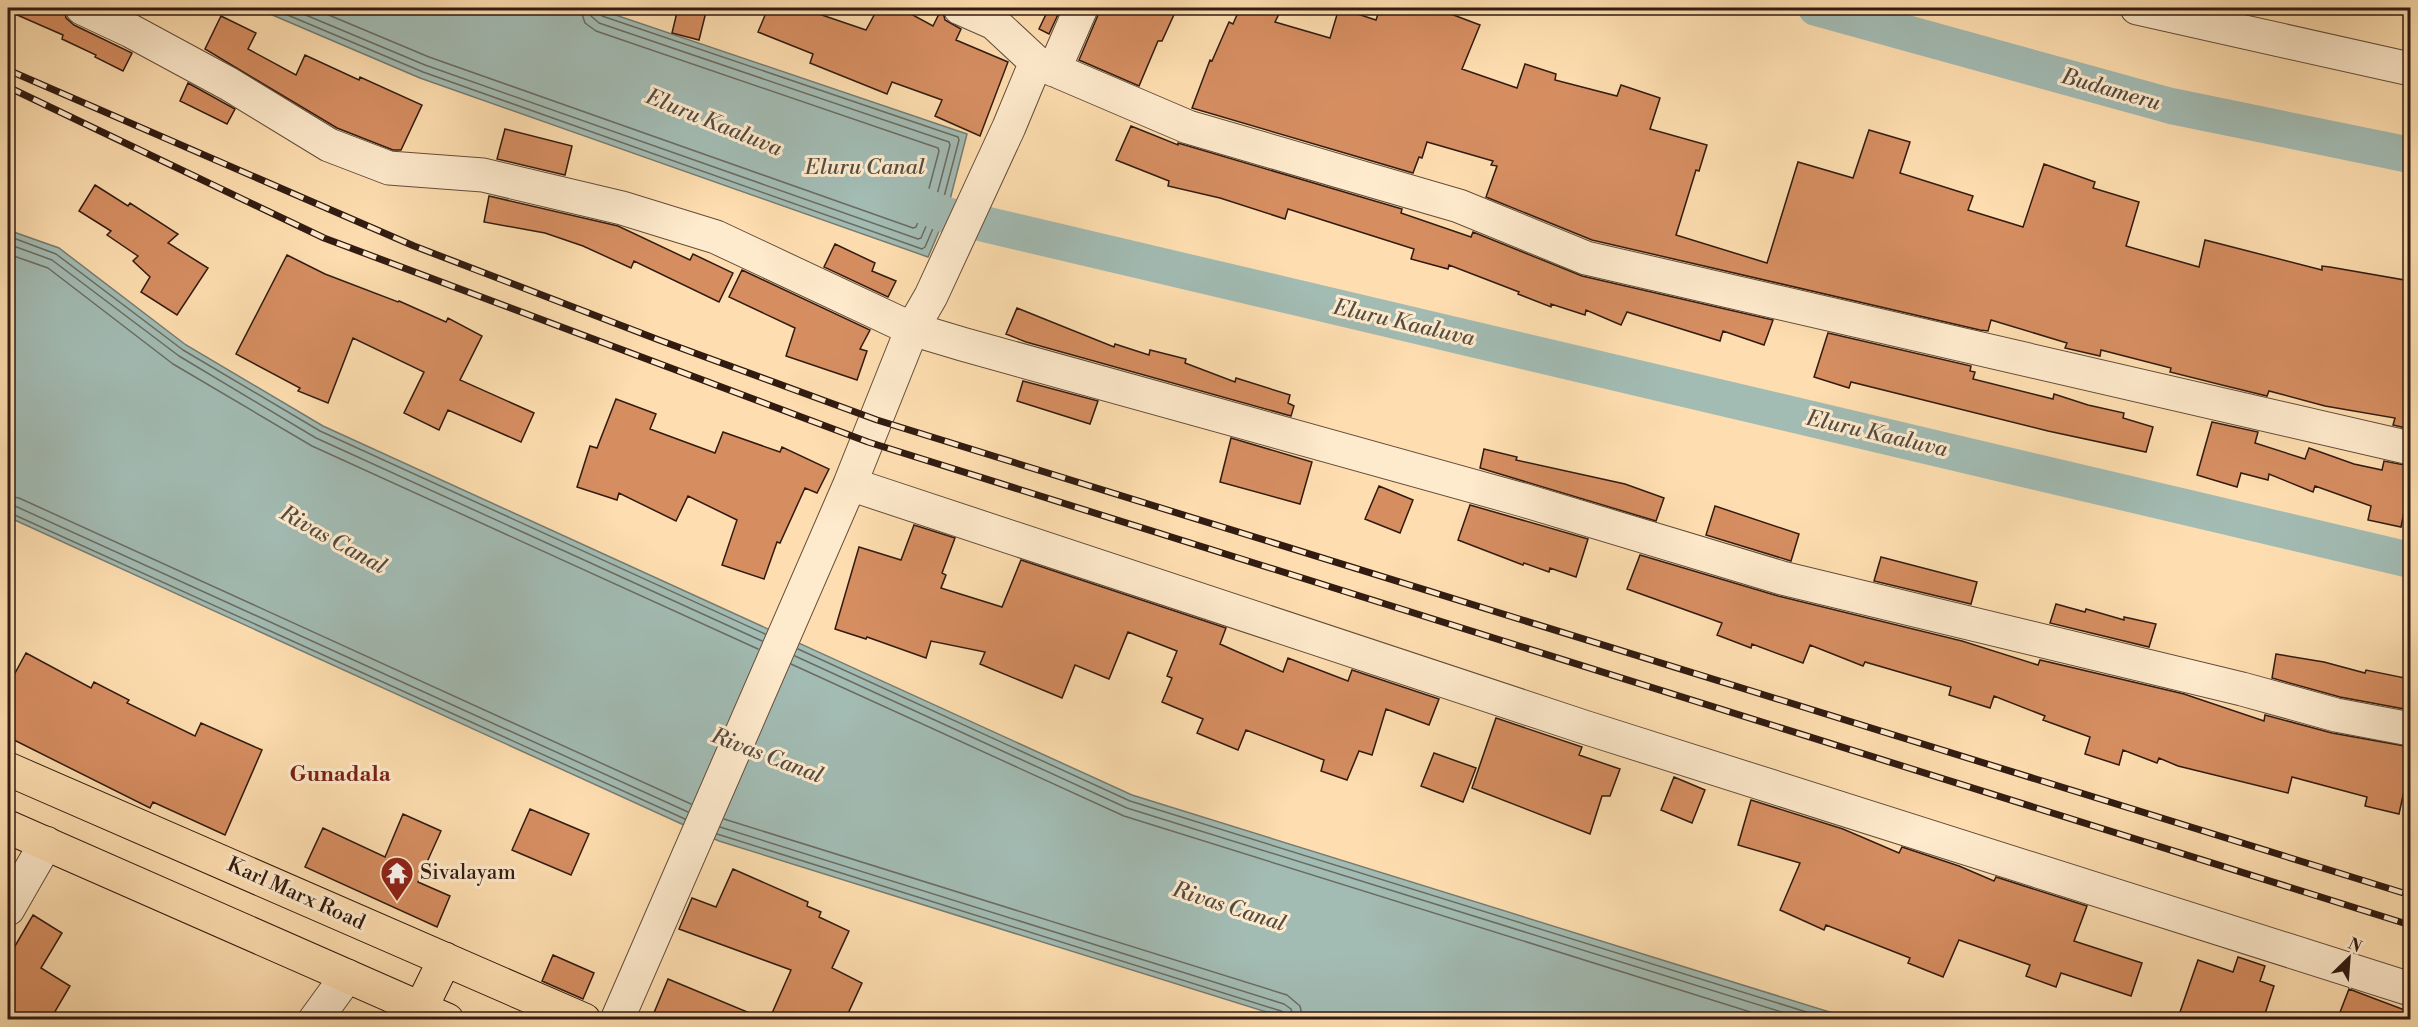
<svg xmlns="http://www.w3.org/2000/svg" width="2418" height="1027" font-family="'Libre Bodoni',serif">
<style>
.water{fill:#a2bbb3;stroke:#757b72;stroke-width:1.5}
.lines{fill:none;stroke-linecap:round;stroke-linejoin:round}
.shore{stroke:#6a6b62;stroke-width:1.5}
.canal{stroke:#a2bbb3;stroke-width:36}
.building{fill:#d68e61;stroke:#311b11;stroke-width:1.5}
.minor-casing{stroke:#644c39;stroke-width:35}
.major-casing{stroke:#311b11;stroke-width:35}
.minor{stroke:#feeacc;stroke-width:33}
.major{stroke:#fedeb0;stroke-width:33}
.rail-casing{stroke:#311b11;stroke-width:7}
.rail{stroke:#feeacc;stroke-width:4.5;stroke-dasharray:14;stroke-linecap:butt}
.labels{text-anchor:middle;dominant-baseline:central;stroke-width:6;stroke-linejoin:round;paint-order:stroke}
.poi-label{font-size:21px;fill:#311b11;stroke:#feeacc;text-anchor:start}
.street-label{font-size:21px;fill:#311b11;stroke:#feeacc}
.water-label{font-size:22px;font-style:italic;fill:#534b42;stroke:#feeacc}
.neighbourhood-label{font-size:22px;font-weight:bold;fill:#7a1f14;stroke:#feeacc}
</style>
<rect width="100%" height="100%" fill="#fedeb0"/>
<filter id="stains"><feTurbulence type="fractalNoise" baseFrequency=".00333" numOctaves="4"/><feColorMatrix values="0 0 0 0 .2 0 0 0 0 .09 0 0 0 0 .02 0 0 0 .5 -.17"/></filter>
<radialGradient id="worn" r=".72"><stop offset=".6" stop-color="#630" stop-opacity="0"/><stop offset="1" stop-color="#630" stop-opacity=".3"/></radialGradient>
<path class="water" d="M 256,8 L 595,8 L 967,134 L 946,215 L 928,257 L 420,78 Z
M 8,230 L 59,248 L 186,345 L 323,426 L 1132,795 L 1852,1019 L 1289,1019 L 719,841 L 8,517 Z"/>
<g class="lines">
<path class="shore" d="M 271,8 L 423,72 L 922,249 L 925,247 L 940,212 L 959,140 L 958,137 L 602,16 L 598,13 L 597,8
M 289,8 L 425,65 L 918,239 L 921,238 L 933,210 L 950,145 L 949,142 L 599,23 L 591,16 L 590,8
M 312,8 L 429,57 L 913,228 L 916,227 L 924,207 L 939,151 L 938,148 L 596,31 L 585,23 L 580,8
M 8,236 L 56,254 L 183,350 L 320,431 L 765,634
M 8,244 L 52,260 L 179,356 L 316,438 L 762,641
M 8,254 L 48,268 L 173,364 L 312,446 L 758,649
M 8,496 L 19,498 L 691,804
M 8,505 L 15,506 L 688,812
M 8,512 L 685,819
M 798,649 L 1130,801 L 1832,1020
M 795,656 L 1127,808 L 1807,1020
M 791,664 L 1124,816 L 1776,1020
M 724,819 L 1287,995 L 1300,1006 L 1303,1020
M 720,827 L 1284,1004 L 1291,1009 L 1294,1020
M 717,834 L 1281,1011 L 1286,1014 L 1286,1020"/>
<path class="canal" d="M 1816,8 L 2171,106 L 2410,155
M 899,196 L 946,215 L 2410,560"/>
</g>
<path class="building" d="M 8,8 L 64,8 L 66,18 L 74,25 L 132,53 L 123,71 L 95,57 L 96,55 L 62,39 L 63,35 L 8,11 Z
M 678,8 L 707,8 L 699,40 L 672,33 Z
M 768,8 L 818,8 L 816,13 L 866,30 L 878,8 L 900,8 L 933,26 L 942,8 L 945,20 L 961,29 L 956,40 L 1008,62 L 980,136 L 935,116 L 942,100 L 892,82 L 887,94 L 810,63 L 813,54 L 758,32 Z
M 1049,8 L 1061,8 L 1049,34 L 1039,29 Z
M 1099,8 L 1177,8 L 1162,41 L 1158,41 L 1139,86 L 1079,60 L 1098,15 Z
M 1240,8 L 1282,8 L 1275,22 L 1330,38 L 1339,8 L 1376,20 L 1380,8 L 1435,8 L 1480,25 L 1462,69 L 1517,88 L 1525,64 L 1556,74 L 1555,80 L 1617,96 L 1621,85 L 1660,98 L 1650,129 L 1707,145 L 1699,171 L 1696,170 L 1676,235 L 1767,263 L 1798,162 L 1853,178 L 1869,130 L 1910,142 L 1900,173 L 1973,196 L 1968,210 L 2023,227 L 2044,164 L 2095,182 L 2093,188 L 2139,202 L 2126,246 L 2199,267 L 2205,240 L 2322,270 L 2322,266 L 2330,267 L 2410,281 L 2410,429 L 2393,425 L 2395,418 L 2325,406 L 2269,391 L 2267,396 L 2222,385 L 2170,372 L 2171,368 L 2101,350 L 2100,356 L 2065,348 L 2067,343 L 1991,320 L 1988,331 L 1980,330 L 1592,240 L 1486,197 L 1497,166 L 1491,165 L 1493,161 L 1427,142 L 1422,158 L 1419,157 L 1413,173 L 1192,108 L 1210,60 L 1212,61 L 1229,22 L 1233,24 Z
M 221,16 L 256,33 L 248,49 L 296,75 L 305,55 L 359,80 L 360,77 L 422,105 L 401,150 L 393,150 L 337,128 L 205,49 Z
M 188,83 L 235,109 L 227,124 L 180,101 Z
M 1131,126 L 1178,145 L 1178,143 L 1402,209 L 1401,213 L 1471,237 L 1473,232 L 1582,276 L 1773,320 L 1764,345 L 1723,331 L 1720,341 L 1627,312 L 1621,325 L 1586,310 L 1585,315 L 1551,304 L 1551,307 L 1518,294 L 1519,292 L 1449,265 L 1448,269 L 1411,259 L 1414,249 L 1288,209 L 1285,219 L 1220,198 L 1168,186 L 1169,181 L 1116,160 Z
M 505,129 L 572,146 L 565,175 L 497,159 Z
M 95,185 L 128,206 L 130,203 L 178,234 L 168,243 L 208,268 L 177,315 L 141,292 L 150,277 L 133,261 L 138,256 L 107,235 L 111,231 L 79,211 Z
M 489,196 L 618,226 L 690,260 L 693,254 L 733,273 L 719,302 L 634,261 L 631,268 L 583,246 L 545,233 L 484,222 Z
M 835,244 L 875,263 L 872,271 L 896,281 L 888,297 L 824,267 Z
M 287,255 L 325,274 L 398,302 L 399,301 L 446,322 L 448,318 L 482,336 L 460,380 L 534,413 L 521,442 L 448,410 L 439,430 L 404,413 L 424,372 L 353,338 L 328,403 L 298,391 L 300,388 L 236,354 Z
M 742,270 L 870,330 L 860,349 L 867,351 L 857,380 L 786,356 L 795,328 L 729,297 Z
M 1017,308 L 1114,347 L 1115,344 L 1149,355 L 1150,350 L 1186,359 L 1185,363 L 1235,382 L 1236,378 L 1290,395 L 1288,403 L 1294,406 L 1291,416 L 1026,342 L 1006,334 Z
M 1828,333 L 1971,366 L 1970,371 L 1975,372 L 1973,379 L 2053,399 L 2054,394 L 2088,405 L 2124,413 L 2123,418 L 2153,427 L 2146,452 L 2048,431 L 1851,382 L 1849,388 L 1814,377 Z
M 1023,381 L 1098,401 L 1090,424 L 1017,401 Z
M 616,399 L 656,414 L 650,429 L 715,453 L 723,432 L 780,452 L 782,447 L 829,469 L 817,493 L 805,488 L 780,543 L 777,542 L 764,579 L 722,565 L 737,520 L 688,496 L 676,521 L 619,493 L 617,500 L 577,487 L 590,446 L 597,448 Z
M 2212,422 L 2258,432 L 2255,443 L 2305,459 L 2309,448 L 2354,464 L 2382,470 L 2384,461 L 2410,466 L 2410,482 L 2401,527 L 2368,520 L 2371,506 L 2315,486 L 2313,492 L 2269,474 L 2268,480 L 2241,473 L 2237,487 L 2197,475 Z
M 1231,438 L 1312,462 L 1300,504 L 1220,482 Z
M 1484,449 L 1517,457 L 1516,460 L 1625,484 L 1664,498 L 1656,521 L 1480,468 Z
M 1379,486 L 1413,500 L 1400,533 L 1365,519 Z
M 1470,505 L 1588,539 L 1576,577 L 1550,568 L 1549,572 L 1524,563 L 1523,565 L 1458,540 Z
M 1715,506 L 1799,534 L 1791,561 L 1706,535 Z
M 914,525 L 955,538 L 942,573 L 946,575 L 941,588 L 1002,607 L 1021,560 L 1226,628 L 1220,644 L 1283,672 L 1288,658 L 1348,681 L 1352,670 L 1439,699 L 1429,725 L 1386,709 L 1372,755 L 1359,751 L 1347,780 L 1321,771 L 1324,760 L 1246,730 L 1238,750 L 1197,733 L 1203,719 L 1162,702 L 1172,678 L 1167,676 L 1177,651 L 1128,632 L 1109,679 L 1075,665 L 1062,698 L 980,664 L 985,652 L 931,641 L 926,658 L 867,637 L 866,639 L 835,629 L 859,547 L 901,560 Z
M 1640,555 L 1778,596 L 1962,641 L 2038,665 L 2040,660 L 2184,694 L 2264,721 L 2265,715 L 2332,733 L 2410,747 L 2410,763 L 2399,814 L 2365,806 L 2367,797 L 2292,777 L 2288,793 L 2178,766 L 2159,758 L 2157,763 L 2123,750 L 2119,765 L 2085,754 L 2090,737 L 2043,720 L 2045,716 L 1994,696 L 1990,708 L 1949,695 L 1951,687 L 1865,662 L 1863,666 L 1810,645 L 1803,663 L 1752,644 L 1751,648 L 1717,635 L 1722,623 L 1627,589 Z
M 1881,557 L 1977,582 L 1971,604 L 1874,581 Z
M 2056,604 L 2085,612 L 2086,609 L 2124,620 L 2124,617 L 2156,624 L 2149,647 L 2050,623 Z
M 26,653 L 91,688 L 94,682 L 129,700 L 127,703 L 195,736 L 201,723 L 262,750 L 225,835 L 153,802 L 150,808 L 8,737 L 8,686 Z
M 2276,654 L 2324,662 L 2365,673 L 2366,670 L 2410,679 L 2410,710 L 2340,697 L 2272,678 Z
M 1496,718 L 1582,747 L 1579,755 L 1620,769 L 1610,796 L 1602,796 L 1590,834 L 1472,788 Z
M 1434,753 L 1476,768 L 1463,802 L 1421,786 Z
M 1674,777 L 1705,790 L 1692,823 L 1661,810 Z
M 1751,800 L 1843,829 L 1899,853 L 1902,847 L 1959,866 L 1994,881 L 1996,877 L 2087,906 L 2074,941 L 2142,963 L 2131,996 L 2061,973 L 2056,987 L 2026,976 L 2030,965 L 1959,940 L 1943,977 L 1908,963 L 1910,958 L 1826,925 L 1824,930 L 1780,910 L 1800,863 L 1738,845 Z
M 530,809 L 589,834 L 571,875 L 512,850 Z
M 403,814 L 441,831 L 418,882 L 450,896 L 437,927 L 305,867 L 323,828 L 385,857 Z
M 733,869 L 808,902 L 807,906 L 821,912 L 819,917 L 849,931 L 832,968 L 862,983 L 845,1020 L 769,1020 L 791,970 L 679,929 L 692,898 L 716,907 Z
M 33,915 L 62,933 L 41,968 L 70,986 L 50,1020 L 8,1020 L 8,958 Z
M 553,955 L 594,973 L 583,999 L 542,981 Z
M 2238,957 L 2265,966 L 2260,981 L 2274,986 L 2263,1020 L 2203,1020 L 2180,1012 L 2198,960 L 2233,972 Z
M 668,979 L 764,1019 L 764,1020 L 651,1020 Z
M 2349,989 L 2410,1012 L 2410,1020 L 2337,1020 Z"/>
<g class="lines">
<defs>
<path id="minor" d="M 82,8 L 131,31 L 229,84 L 329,145 L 389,168 L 483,175 L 622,208 L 716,237 L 912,329 L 962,344 L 1523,500 L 1782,578 L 2242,689 L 2336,715 L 2410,729
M 2137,8 L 2410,69
M 1036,62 L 1188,127 L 1459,206 L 1586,258 L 2410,448
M 1054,70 L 1081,8
M 850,484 L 1584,727 L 2410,989
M 8,909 L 46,843
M 315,1020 L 347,976
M 617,1020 L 850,484 L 912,329 L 931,296 L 1009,127 L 1036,62 L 994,23 L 960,8"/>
<path id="major" d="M 8,769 L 584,1020
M 8,827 L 447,1020
M 421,1008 L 445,959"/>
</defs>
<use href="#minor" class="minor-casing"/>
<use href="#major" class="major-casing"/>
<use href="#minor" class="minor"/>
<use href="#major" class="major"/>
<defs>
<path id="rail" d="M 8,70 L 414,246 L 659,340 L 877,420 L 2410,895
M 8,87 L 324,238 L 868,442 L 2410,925"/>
</defs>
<use href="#rail" class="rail-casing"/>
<use href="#rail" class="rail"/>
</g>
<defs>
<symbol id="temple-pin" viewBox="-11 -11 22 30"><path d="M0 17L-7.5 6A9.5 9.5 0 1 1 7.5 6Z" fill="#8f2418" stroke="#feeacc"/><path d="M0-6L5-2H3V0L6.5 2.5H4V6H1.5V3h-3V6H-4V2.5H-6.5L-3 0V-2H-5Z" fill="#fff"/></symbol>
</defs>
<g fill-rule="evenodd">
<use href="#temple-pin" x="378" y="854" width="38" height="52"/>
</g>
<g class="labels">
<g class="poi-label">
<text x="420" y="873">Sivalayam</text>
</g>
<g class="street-label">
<text transform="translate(296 894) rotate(24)">Karl Marx Road</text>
</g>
<g class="water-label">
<text transform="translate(2111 90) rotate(16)">Budameru</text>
<text transform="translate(714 123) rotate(22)">Eluru Kaaluva</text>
<text x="865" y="167">Eluru Canal</text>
<text transform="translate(1404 323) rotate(13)">Eluru Kaaluva</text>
<text transform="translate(1877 434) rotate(13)">Eluru Kaaluva</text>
<text transform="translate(333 540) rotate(29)">Rivas Canal</text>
<text transform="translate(767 756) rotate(21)">Rivas Canal</text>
<text transform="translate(1229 907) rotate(18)">Rivas Canal</text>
</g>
<g class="neighbourhood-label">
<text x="340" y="774">Gunadala</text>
</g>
</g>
<rect width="2418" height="1027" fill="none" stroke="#fedeb0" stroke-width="30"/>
<rect x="9" y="9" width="2400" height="1009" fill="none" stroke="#311b11" stroke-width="3"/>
<rect x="15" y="15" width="2388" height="997" fill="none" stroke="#311b11" stroke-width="1.5"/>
<g transform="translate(2349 958) rotate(25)" stroke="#feeacc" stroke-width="4.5" paint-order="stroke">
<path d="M0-4.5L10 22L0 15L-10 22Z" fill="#311b11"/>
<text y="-9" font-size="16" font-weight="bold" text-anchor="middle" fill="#311b11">N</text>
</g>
<rect width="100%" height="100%" filter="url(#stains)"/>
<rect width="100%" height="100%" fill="url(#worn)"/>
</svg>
